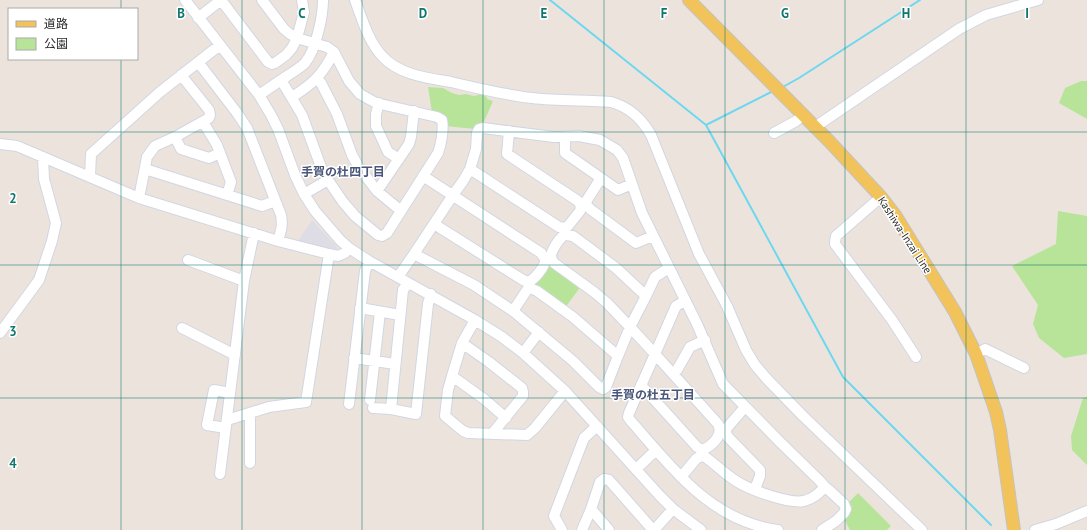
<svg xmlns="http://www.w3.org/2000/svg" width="1087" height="530" font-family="'PT Sans','Noto Sans JP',sans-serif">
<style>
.industrial{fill:#dedde5}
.green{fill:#b7e498}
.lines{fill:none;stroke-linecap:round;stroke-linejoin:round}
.stream{stroke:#6ed7f0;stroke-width:2}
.minor-casing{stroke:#d1d6e3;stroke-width:12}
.major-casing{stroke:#c3c3c3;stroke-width:14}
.minor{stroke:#fff;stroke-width:10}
.major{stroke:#f2c35b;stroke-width:12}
.grid{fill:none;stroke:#0f766e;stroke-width:1;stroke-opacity:0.55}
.labels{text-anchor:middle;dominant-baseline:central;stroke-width:3;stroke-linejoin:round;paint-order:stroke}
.street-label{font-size:11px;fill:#2a2a2a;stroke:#fff}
.neighbourhood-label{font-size:12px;font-weight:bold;fill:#4a577b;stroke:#fff}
.grid-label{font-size:13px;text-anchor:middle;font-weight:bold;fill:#0f766e;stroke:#fff;stroke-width:3;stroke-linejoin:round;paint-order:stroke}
</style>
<rect width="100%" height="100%" fill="#ece4dc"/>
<path class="industrial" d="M 312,220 L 332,242 L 336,245 L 337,249 L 336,252 L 298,241 Z"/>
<path class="green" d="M 1081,81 L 1087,81 L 1087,119 L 1059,103 L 1065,88 Z
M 428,87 L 443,88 L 452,93 L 459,95 L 466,94 L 474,96 L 478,95 L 480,94 L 484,95 L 484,96 L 487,97 L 487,99 L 493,101 L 483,124 L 475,124 L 475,129 L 445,126 L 447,117 L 432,112 Z
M 1058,211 L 1087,216 L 1087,354 L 1064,358 L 1039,338 L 1033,324 L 1038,305 L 1012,266 L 1056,244 Z
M 548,262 L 581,286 L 565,308 L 533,283 Z
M 1087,397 L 1087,465 L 1072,450 L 1071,436 L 1083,398 Z
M 858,493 L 891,526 L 887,530 L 850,530 L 843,517 L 852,507 L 848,503 Z"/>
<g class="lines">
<path class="stream" d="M 550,0 L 706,125 L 843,377 L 991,525
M 781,88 L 799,78 L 920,0
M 706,125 L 773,91"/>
<defs>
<path id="minor" d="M 185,0 L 259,95 L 271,115 L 278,129 L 295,175 L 304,194 L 315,211 L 340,240 L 349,248 L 369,261 L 475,320 L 502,337 L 523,353 L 565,391 L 660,496 L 673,509 L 701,530
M 262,0 L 284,29 L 290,34 L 297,38 L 327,47 L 334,52 L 349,81 L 360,94 L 376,103 L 437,117 L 442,120 C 444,129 441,145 438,153 L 387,233 L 382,236 L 378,235 L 355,216 L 343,202 L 328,180 L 321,167 L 302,115 L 281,80
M 355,0 C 362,19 369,43 383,57 C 400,75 427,78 451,82 C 477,88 505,95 532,98 C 558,101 585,100 611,102 C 629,107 642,119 651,135 L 699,254 L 727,306 L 746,350 L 755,365 L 767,379 L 803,416 L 922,530
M 198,18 L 221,0 L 268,62 L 272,64 L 275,63 L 286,55 L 292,48 L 297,38 L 304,12 L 302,0
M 198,62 L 237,113 L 247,128 L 281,215 C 283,225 281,231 278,241
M 317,79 L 321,83 L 337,114 L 352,155 L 358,166 L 377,191 L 400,210
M 259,95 C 268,89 278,82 287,76 C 293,72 300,68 305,63 C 316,50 323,16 323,0
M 292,97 C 314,83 322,75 334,52
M 379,103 L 376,114 L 376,126 L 388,152 L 399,159
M 203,122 L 217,145 L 231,182 L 227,195
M 815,127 L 959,29 L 986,15 L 1038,0
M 509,131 L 507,154 L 578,201 L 581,206 L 580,211 L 568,226 L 564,228 L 559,227 L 470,169 L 463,181 L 453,195 L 414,254 L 474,285 L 513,311 L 573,361 L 599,387 L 603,389 L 606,387 L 618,356 L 573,317 L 537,291 L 530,288 L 527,290 L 513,311
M 774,133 L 796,121 L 803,115
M 175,137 L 181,149 L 209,158 L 220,153
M 565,137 L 565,153 L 618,190 L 632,184
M 0,144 L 17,146 L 139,198 L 278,241 L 329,254 L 338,256 L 345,253 L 349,248
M 145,169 L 262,206 L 275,201
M 470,169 L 476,149 L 477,133 L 479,129 L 483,128 L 554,137 L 579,136 L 600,140 L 617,150 L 623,158 L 642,213 L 697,324 L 723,384 L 780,442 L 820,481 L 825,487 L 830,491 L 844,504 L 846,509 L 844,513 L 836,521 L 822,530
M 90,176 L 91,154 L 160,92 L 220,45
M 423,176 L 541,253 C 542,255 544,257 545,259 C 546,266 534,280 528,282 L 523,280 L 434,224
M 601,178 L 587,200 L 586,204 L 590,209 L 636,243 L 653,236
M 377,191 L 409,144 L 411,137 L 414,111
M 304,194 L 328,180
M 881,197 L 836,236 L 835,242 L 835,244 L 892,320 L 916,357
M 139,198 L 147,157 L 155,146 L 175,137 L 209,118 L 210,115 L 209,110 L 181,75
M 188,260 L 244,281 L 254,233
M 398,277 L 414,254
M 646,296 L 630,327 L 607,303 L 594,292 L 554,263 L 551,258 C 550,253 560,235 566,235 C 569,235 571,236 573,236 L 616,268 L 646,296 L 655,277 L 669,268
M 360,308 L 400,315
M 182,328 L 235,355
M 0,333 L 39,280 L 52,241 L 56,223 L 44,179 L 43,157
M 462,343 L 489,362 L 522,388 L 523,392 L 523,396 L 492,434
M 523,353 L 539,332
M 976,354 L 985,349 L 1024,368
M 618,356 L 630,327 L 655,354 L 676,306 L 685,301
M 354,358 L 395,364
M 673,374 L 677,370 L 690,347 L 705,340
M 452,376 L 462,343 L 475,320
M 641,385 L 697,447 L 702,450 C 712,446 724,435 718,424 L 655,354 L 629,413 L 628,417 L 630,420 C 667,462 703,511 759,526 C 765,528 772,529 778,530
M 370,400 L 380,312
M 349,404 L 365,271 L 369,261
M 745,407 L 726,429 L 726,433 L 728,437 L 760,470 L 760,476 L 755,489
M 373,408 L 391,409 L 416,414 L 428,304 L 431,294
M 391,409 L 403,290 L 408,283
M 250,413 L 250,463
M 506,418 L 484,399 L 452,376 L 448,390 L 445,416 L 463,431 L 468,433 L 527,435 L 535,428 L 565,391
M 227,420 L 269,407 L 306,402 L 329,254
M 226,428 L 207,425 L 214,390 L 230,393
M 636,469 L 656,450
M 220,474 L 244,281
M 681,477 L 696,459 L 699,457 L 704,456 C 715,464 725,474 736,481 C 750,490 789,504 804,501 C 813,499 819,493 825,487
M 591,509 L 600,482 L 604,479 L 609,480 L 653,530
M 562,530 L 554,516 L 584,438 L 597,426
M 582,530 L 591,509 L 609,530
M 654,530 L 673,509
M 1035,530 L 1056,524 L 1087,511"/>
<path id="major" d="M 689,0 L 829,141 L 881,197 L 895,215 L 955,312 L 976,354 L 984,377 L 996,412 L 1000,430 L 1014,530"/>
</defs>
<use href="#minor" class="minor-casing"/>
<use href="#major" class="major-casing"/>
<use href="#minor" class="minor"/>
<use href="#major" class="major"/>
</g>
<path class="grid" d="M 121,0 L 121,9M 242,0 L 242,530M 362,0 L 362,530M 483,0 L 483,530M 604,0 L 604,530M 725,0 L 725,530M 845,0 L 845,530M 966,0 L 966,530M 121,59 L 121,530M 0,132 L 1087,132M 0,265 L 1087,265M 0,398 L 1087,398"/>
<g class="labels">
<g class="street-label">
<text transform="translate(905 235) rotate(57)">Kashiwa-Inzai Line</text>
</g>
<g class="neighbourhood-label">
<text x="343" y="171">手賀の杜四丁目</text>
<text x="653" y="394">手賀の杜五丁目</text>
</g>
</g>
<g class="grid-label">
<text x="181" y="18">B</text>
<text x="302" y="18">C</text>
<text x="423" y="18">D</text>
<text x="544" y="18">E</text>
<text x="664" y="18">F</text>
<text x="785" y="18">G</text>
<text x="906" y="18">H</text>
<text x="1027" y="18">I</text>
<text x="13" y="203">2</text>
<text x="13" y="336">3</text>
<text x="13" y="468">4</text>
</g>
<rect x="8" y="8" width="130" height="52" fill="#ffffff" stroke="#aaaaaa"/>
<rect x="16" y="21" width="20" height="6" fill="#f2c35b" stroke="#aaaaaa"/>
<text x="44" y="28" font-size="12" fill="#2a2a2a">道路</text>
<rect x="16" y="38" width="20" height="12" fill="#b7e498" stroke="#aaaaaa"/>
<text x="44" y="48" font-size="12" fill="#2a2a2a">公園</text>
</svg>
